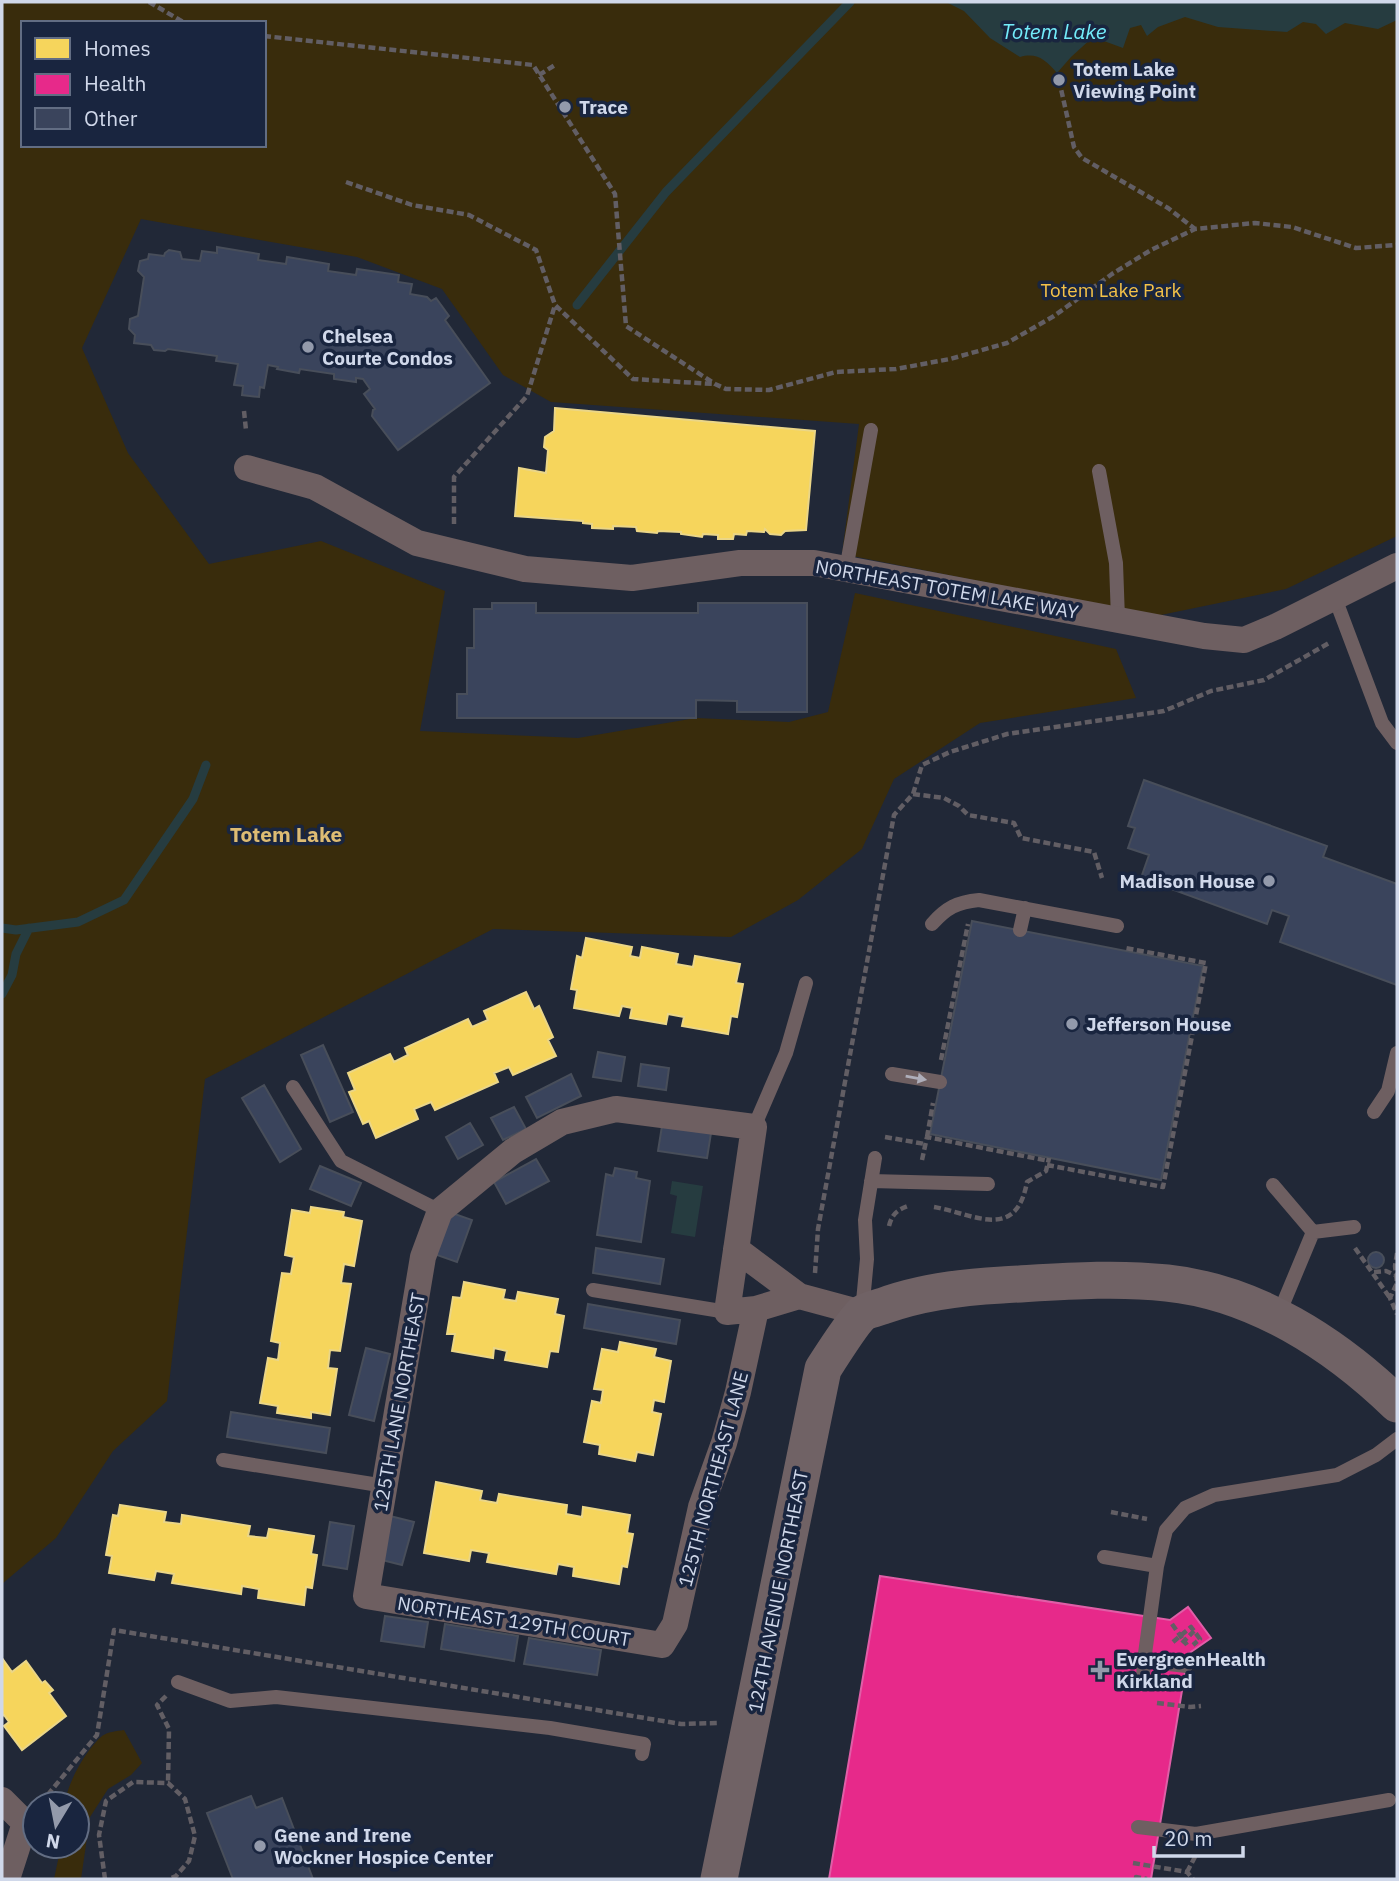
<svg xmlns="http://www.w3.org/2000/svg" width="1399" height="1881" font-family="'IBM Plex Sans',sans-serif">
<style>
.green{fill:#392c0c;fill-rule:evenodd}
.water{fill:#263c40}
.homes{fill:#f6d55c;stroke:#ebd687;stroke-width:2}
.health{fill:#e7298a;stroke:#e05ea7;stroke-width:2}
.lines{fill:none;stroke-linecap:round;stroke-linejoin:round}
.stream{stroke:#263c40;stroke-width:9}
.building{fill:#3a445c;stroke:#484e5a;stroke-width:2}
.path{stroke:#625e64;stroke-width:4.5;stroke-dasharray:7 3.5;stroke-linecap:butt}
.lane{stroke:#6e5f61;stroke-width:14}
.street{stroke:#6e5f61;stroke-width:26}
.secondary{stroke:#706265;stroke-width:37}
.oneway{fill:#aeaeba}
.poi-dot{fill:#939aab;stroke:#19253f;stroke-width:2.5}
.labels{text-anchor:middle;dominant-baseline:central;stroke-width:7;stroke-linejoin:round;paint-order:stroke}
.poi-label{font-size:19px;font-weight:bold;fill:#d0d8ea;stroke:#19253f;text-anchor:start}
.park-label{font-size:19px;fill:#f5c248;stroke:#19253f}
.street-label{font-size:19px;fill:#d0d8ea;stroke:#19253f}
.water-label{font-size:21px;font-style:italic;fill:#73ecfa;stroke:#19253f}
.neighbourhood-label{font-size:21px;font-weight:bold;fill:#debc73;stroke:#19253f}
</style>
<rect width="100%" height="100%" fill="#212837"/>
<path class="green" d="M 2,2 L 1397,2 L 1397,536 L 1286,589 L 1156,616 L 842,554 L 859,424 L 551,402 L 503,375 L 442,289 L 357,257 L 141,219 L 82,348 L 128,453 L 209,564 L 321,541 L 445,591 L 420,731 L 578,738 L 696,718 L 789,722 L 828,712 L 855,593 L 1116,649 L 1136,698 L 980,723 L 894,779 L 862,849 L 798,900 L 731,937 L 493,929 L 205,1079 L 167,1401 L 113,1451 L 56,1538 L 2,1584 ZM 23,23 L 264,23 L 264,145 L 23,145 Z
M 124,1730 L 142,1763 L 131,1775 L 108,1789 L 90,1817 L 81,1879 L 54,1879 L 61,1846 L 77,1846 L 77,1804 L 65,1804 C 67,1783 86,1750 102,1736 C 107,1732 117,1731 124,1730 Z"/>
<path class="water" d="M 946,2 L 1397,2 L 1397,20 L 1378,29 L 1345,23 L 1326,34 L 1316,24 L 1303,22 L 1287,32 L 1218,27 L 1185,17 L 1158,27 L 1147,36 L 1141,25 L 1130,28 L 1123,48 L 1093,37 L 1071,57 L 1057,73 C 1046,60 1037,52 1020,57 L 990,38 L 964,11 Z
M 672,1181 L 703,1186 L 695,1237 L 671,1233 L 677,1196 L 670,1194 Z"/>
<path class="homes" d="M 555,408 L 815,431 L 806,530 L 785,531 L 781,535 L 770,534 L 765,529 L 764,532 L 747,531 L 746,535 L 734,534 L 733,539 L 718,539 L 718,535 L 703,534 L 702,537 L 681,534 L 681,532 L 658,531 L 657,533 L 637,531 L 636,527 L 613,526 L 613,529 L 592,528 L 592,524 L 583,523 L 583,521 L 515,516 L 519,468 L 546,473 L 548,450 L 544,447 L 545,437 L 554,431 Z
M 586,938 L 632,947 L 630,956 L 640,958 L 642,947 L 678,954 L 676,964 L 693,967 L 695,956 L 740,964 L 736,983 L 743,984 L 737,1017 L 731,1016 L 728,1034 L 682,1026 L 684,1017 L 668,1014 L 666,1024 L 630,1018 L 632,1008 L 622,1006 L 619,1016 L 574,1008 L 577,990 L 571,989 L 577,956 L 582,958 Z
M 526,992 L 534,1009 L 539,1006 L 553,1037 L 548,1040 L 556,1056 L 513,1075 L 509,1067 L 494,1073 L 498,1082 L 435,1110 L 431,1102 L 414,1109 L 418,1119 L 376,1138 L 369,1121 L 363,1124 L 349,1092 L 355,1090 L 348,1073 L 390,1054 L 394,1062 L 408,1055 L 405,1048 L 468,1019 L 472,1027 L 488,1020 L 484,1011 Z
M 311,1207 L 344,1212 L 343,1217 L 362,1221 L 354,1266 L 344,1264 L 341,1283 L 351,1284 L 340,1351 L 330,1350 L 328,1368 L 337,1369 L 330,1415 L 311,1412 L 311,1418 L 277,1413 L 278,1406 L 260,1403 L 268,1358 L 278,1360 L 280,1343 L 271,1341 L 282,1273 L 291,1274 L 294,1257 L 285,1255 L 292,1210 L 310,1213 Z
M 464,1282 L 505,1290 L 503,1299 L 516,1301 L 518,1292 L 558,1299 L 555,1314 L 564,1316 L 558,1352 L 550,1351 L 547,1367 L 505,1360 L 507,1351 L 494,1348 L 493,1358 L 452,1351 L 455,1334 L 447,1334 L 453,1297 L 461,1298 Z
M 620,1342 L 656,1349 L 654,1357 L 671,1361 L 664,1402 L 654,1400 L 652,1412 L 661,1414 L 653,1455 L 637,1452 L 635,1461 L 599,1454 L 600,1445 L 584,1442 L 592,1401 L 601,1403 L 603,1390 L 594,1389 L 602,1349 L 618,1352 Z
M 436,1482 L 482,1491 L 480,1500 L 497,1503 L 499,1494 L 567,1505 L 566,1514 L 582,1517 L 583,1507 L 630,1515 L 627,1533 L 633,1534 L 627,1567 L 622,1566 L 619,1584 L 573,1576 L 574,1567 L 558,1564 L 556,1574 L 487,1562 L 489,1553 L 471,1550 L 469,1561 L 424,1553 Z
M 120,1505 L 166,1512 L 164,1522 L 181,1524 L 182,1515 L 250,1526 L 248,1536 L 267,1538 L 269,1529 L 314,1536 L 311,1554 L 317,1555 L 312,1588 L 306,1587 L 304,1605 L 258,1598 L 259,1589 L 242,1586 L 241,1594 L 172,1583 L 174,1574 L 156,1571 L 154,1580 L 109,1573 L 112,1556 L 106,1555 L 113,1515 L 118,1516 Z
M 2,1658 L 12,1672 L 26,1661 L 42,1683 L 45,1681 L 53,1690 L 49,1693 L 66,1716 L 22,1750 L 4,1726 L 9,1722 L 4,1715 L 2,1716 Z"/>
<path class="health" d="M 880,1576 L 1170,1620 L 1188,1607 L 1211,1638 L 1188,1654 L 1151,1879 L 829,1879 Z"/>
<g class="lines">
<path class="stream" d="M 577,305 L 666,192 L 850,2
M 2,928 L 16,930 L 78,922 L 124,900 L 193,799 L 206,765
M 2,994 L 12,975 L 16,954 L 29,928"/>
</g>
<path class="building" d="M 217,247 L 259,254 L 258,260 L 286,264 L 287,257 L 329,264 L 328,271 L 356,275 L 357,269 L 399,275 L 398,282 L 412,284 L 410,294 L 427,297 L 431,301 L 436,298 L 449,316 L 445,320 L 490,383 L 398,450 L 372,416 L 373,410 L 375,409 L 364,394 L 370,389 L 363,379 L 356,378 L 356,382 L 334,379 L 334,374 L 300,369 L 299,373 L 277,369 L 278,367 L 268,365 L 264,388 L 260,387 L 259,397 L 242,395 L 243,386 L 234,385 L 238,364 L 216,361 L 217,356 L 168,349 L 165,351 L 154,350 L 151,345 L 134,343 L 135,335 L 129,329 L 130,319 L 138,316 L 144,277 L 138,271 L 140,261 L 148,259 L 149,254 L 164,256 L 165,253 L 169,250 L 180,252 L 182,259 L 200,261 L 202,251 L 217,253 Z
M 492,603 L 536,603 L 536,613 L 698,613 L 698,603 L 807,603 L 807,712 L 737,712 L 737,701 L 696,700 L 696,718 L 457,718 L 457,694 L 467,694 L 467,648 L 474,648 L 474,609 L 492,609 Z
M 1144,780 L 1327,846 L 1323,857 L 1397,884 L 1397,985 L 1280,942 L 1289,916 L 1272,910 L 1267,924 L 1141,878 L 1149,855 L 1128,848 L 1135,828 L 1128,826 Z
M 972,921 L 1203,966 L 1161,1180 L 930,1134 Z
M 323,1045 L 353,1112 L 330,1122 L 301,1055 Z
M 598,1052 L 625,1057 L 621,1081 L 593,1077 Z
M 641,1064 L 669,1068 L 666,1090 L 638,1086 Z
M 571,1074 L 581,1096 L 537,1118 L 526,1097 Z
M 264,1085 L 301,1149 L 280,1162 L 242,1098 Z
M 514,1107 L 526,1129 L 503,1140 L 491,1118 Z
M 470,1123 L 483,1145 L 458,1159 L 446,1137 Z
M 662,1126 L 711,1133 L 707,1158 L 658,1151 Z
M 536,1159 L 549,1181 L 506,1204 L 494,1182 Z
M 320,1166 L 361,1183 L 351,1206 L 310,1189 Z
M 615,1168 L 637,1172 L 636,1178 L 650,1181 L 641,1242 L 597,1235 L 606,1174 L 613,1176 Z
M 449,1212 L 472,1220 L 457,1262 L 434,1254 Z
M 596,1248 L 664,1259 L 660,1284 L 593,1273 Z
M1368 1260a8 8 0 1 1 16 0a8 8 0 1 1-16 0Z
M 588,1304 L 680,1320 L 676,1344 L 584,1328 Z
M 366,1348 L 390,1354 L 374,1421 L 349,1415 Z
M 231,1412 L 330,1428 L 326,1453 L 227,1437 Z
M 390,1516 L 414,1522 L 402,1565 L 378,1559 Z
M 330,1522 L 354,1526 L 347,1569 L 323,1565 Z
M 385,1616 L 428,1622 L 424,1647 L 381,1641 Z
M 445,1624 L 518,1636 L 514,1661 L 441,1649 Z
M 529,1638 L 601,1650 L 597,1675 L 524,1664 Z
M 251,1796 L 256,1808 L 282,1798 L 313,1879 L 233,1879 L 207,1813 Z"/>
<g class="lines">
<path class="path" d="M 149,2 L 185,23
M 264,36 L 533,65 L 615,194 L 626,326 L 715,384 L 726,389 L 769,390 L 836,372 L 896,369 L 950,359 L 1007,343 L 1054,316 L 1112,274 L 1151,250 L 1195,229 L 1255,223 L 1292,227 L 1356,248 L 1397,245
M 539,75 L 555,65
M 1059,80 L 1074,147 L 1082,158 L 1168,208 L 1195,229
M 346,182 L 412,205 L 469,215 L 536,250 L 555,305 L 633,379 L 714,384
M 244,411 L 246,430
M 454,524 L 454,477 L 527,396 L 555,305
M 913,794 L 944,798 L 959,806 L 968,815 L 1014,823 L 1021,838 L 1094,852 L 1102,878
M 941,1060 L 968,924
M 885,1137 L 925,1144
M 927,1137 L 933,1103
M 922,1160 L 927,1137 L 1049,1161
M 1047,1165 L 1163,1187 L 1206,963 L 1125,948
M 934,1207 C 974,1214 1016,1242 1027,1182 L 1046,1171 L 1049,1158
M 889,1226 C 892,1214 897,1210 908,1206
M 1355,1248 L 1390,1298
M 1397,1253 L 1395,1266 L 1397,1283 L 1390,1298 L 1397,1314
M 1374,1272 L 1386,1271 L 1395,1275
M 815,1273 L 818,1229 L 894,815 L 913,794 L 922,765 L 950,752 L 1007,734 L 1164,711 L 1211,691 L 1264,680 L 1329,643
M 1111,1512 L 1147,1519
M 1172,1624 L 1187,1645
M 1173,1642 L 1191,1627 L 1200,1639 L 1193,1645
M 1182,1643 L 1194,1631
M 166,1696 L 157,1705 L 169,1729 L 168,1783
M 1157,1703 L 1190,1707 L 1201,1706
M 41,1803 L 97,1735 L 114,1630 L 681,1724 L 718,1723
M 1133,1863 L 1187,1872 L 1193,1879
M 1187,1872 L 1196,1855
M 105,1879 L 99,1835 L 106,1801 L 133,1782 L 168,1783 L 185,1799 L 195,1836 L 189,1861 L 176,1876 L 169,1879
M 1136,1879 L 1136,1877 L 1147,1879"/>
<path class="lane" d="M 1099,471 L 1116,563 L 1118,619
M 846,570 L 871,430
M 1335,598 L 1382,723 L 1397,743
M 932,924 C 946,908 957,902 979,900 L 1117,926
M 1020,930 L 1025,908
M 892,1074 L 940,1082
M 293,1087 L 341,1161 L 440,1211
M 1374,1112 L 1388,1091 L 1397,1053
M 754,1127 L 786,1053 L 806,983
M 871,1181 L 988,1184
M 1273,1185 L 1313,1232 L 1278,1316
M 1313,1232 L 1354,1227
M 593,1290 L 727,1312
M 862,1312 L 867,1259 L 865,1220 L 875,1158
M 223,1460 L 385,1486
M 1104,1557 L 1157,1566
M 1186,1666 L 1144,1661 L 1157,1566 L 1166,1530 L 1185,1508 L 1214,1495 L 1337,1475 L 1376,1455 L 1397,1439
M 1143,1678 L 1144,1661
M 178,1682 L 230,1701 L 276,1697 L 550,1728 L 644,1744 L 642,1754
M 1138,1827 L 1196,1834 L 1389,1800"/>
<path class="street" d="M 247,468 L 315,487 L 417,543 L 525,569 L 632,578 L 740,563 L 814,563 L 1204,636 L 1244,640 L 1275,627 L 1397,566
M 736,1249 L 799,1296
M 756,1309 L 738,1392 L 724,1443 L 701,1507 L 675,1624 L 662,1645 L 366,1596 L 423,1257 L 440,1211 L 513,1151 L 562,1122 L 616,1109 L 754,1127 L 727,1312 L 756,1309 L 799,1296 L 862,1313
M 2,1800 L 25,1823 L 7,1879"/>
<path class="secondary" d="M 719,1879 L 823,1369 C 830,1358 855,1319 863,1313 C 868,1310 877,1308 883,1306 C 921,1292 962,1287 1002,1285 C 1057,1282 1112,1277 1167,1283 C 1255,1292 1335,1344 1397,1404"/>
</g>
<defs><path id="oneway-solid" d="M-6-.8H1V-3.2L6.5 0L1 3.2V.8H-6Z" transform="scale(1.75)"/></defs>
<use class="oneway" href="#oneway-solid" transform="translate(916 1078) rotate(10)"/>
<g class="poi-dot">
<circle cx="1059" cy="80" r="7"/>
<circle cx="565" cy="107" r="7"/>
<circle cx="308" cy="347" r="7"/>
<circle cx="1269" cy="881" r="7"/>
<circle cx="1072" cy="1024" r="7"/>
<path d="M1096.5 1659.5h7v7h7v7h-7v7h-7v-7h-7v-7h7z"/>
<circle cx="260" cy="1846" r="7"/>
</g>
<g class="labels">
<g class="poi-label">
<text x="1073" y="69">Totem Lake<tspan x="1073" dy="22">Viewing Point</tspan></text>
<text x="579" y="107">Trace</text>
<text x="322" y="336">Chelsea<tspan x="322" dy="22">Courte Condos</tspan></text>
<text x="1255" y="881" text-anchor="end">Madison House</text>
<text x="1086" y="1024">Jefferson House</text>
<text x="1116" y="1659">EvergreenHealth<tspan x="1116" dy="22">Kirkland</tspan></text>
<text x="274" y="1835">Gene and Irene<tspan x="274" dy="22">Wockner Hospice Center</tspan></text>
</g>
<g class="park-label">
<text x="1111" y="290">Totem Lake Park</text>
</g>
<g class="street-label">
<text transform="translate(947 589) rotate(10)">NORTHEAST TOTEM LAKE WAY</text>
<text transform="translate(399 1402) rotate(-80)">125TH LANE NORTHEAST</text>
<text transform="translate(713 1479) rotate(-75)">125TH NORTHEAST LANE</text>
<text transform="translate(778 1591) rotate(-79)">124TH AVENUE NORTHEAST</text>
<text transform="translate(514 1621) rotate(9)">NORTHEAST 129TH COURT</text>
</g>
<g class="water-label">
<text x="1054" y="31">Totem Lake</text>
</g>
<g class="neighbourhood-label">
<text x="286" y="834">Totem Lake</text>
</g>
</g>
<rect width="1399" height="1881" fill="none" stroke="#d0d8ea" stroke-width="7"/>
<rect x="21" y="21" width="245" height="126" fill="#19253f" stroke="#626d83" stroke-width="2"/>
<rect x="35" y="38" width="35" height="21" fill="#f6d55c" stroke="#626d83" stroke-width="2"/>
<text x="84" y="56" font-size="21" fill="#d0d8ea">Homes</text>
<rect x="35" y="74" width="35" height="21" fill="#e7298a" stroke="#626d83" stroke-width="2"/>
<text x="84" y="91" font-size="21" fill="#d0d8ea">Health</text>
<rect x="35" y="108" width="35" height="21" fill="#3a445c" stroke="#626d83" stroke-width="2"/>
<text x="84" y="126" font-size="21" fill="#d0d8ea">Other</text>
<g transform="translate(56 1825) rotate(190)"><circle r="33" fill="#19253f" stroke="#626d83" stroke-width="2"/>
<path d="M0-5L12 26L0 18L-12 26Z" fill="#939aab"/>
<text y="-10" font-size="19" font-weight="bold" text-anchor="middle" fill="#d0d8ea">N</text>
</g>
<path d="M1154 1846v10h89v-10" fill="none" stroke="#d0d8ea" stroke-width="3.5"/>
<text x="1164" y="1846" font-size="21" fill="#d0d8ea" stroke="#19253f" stroke-width="5" paint-order="stroke">20 m</text>
</svg>
